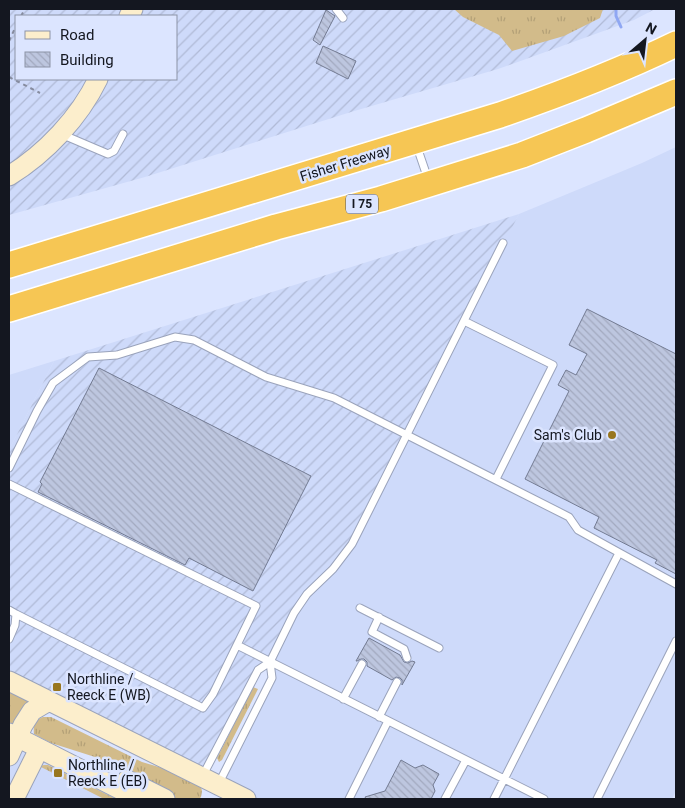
<svg xmlns="http://www.w3.org/2000/svg" width="685" height="808" font-family="Roboto,sans-serif">
<style>
.built{fill:#cedafa}
.industrial{fill:url(#industrial-furrows);fill-rule:evenodd}
.grass{fill:url(#grass-tufts)}
.lines{fill:none;stroke-linecap:round;stroke-linejoin:round}
.stream{stroke:#8fa7f3;stroke-width:3}
.building{fill:url(#building-back-hatch);stroke:#737b92}
.lane-casing{stroke:#9aa3bb;stroke-width:9}
.secondary-casing{stroke:#9aa3bb;stroke-width:21}
.highway-casing{stroke:#fff;stroke-width:28}
.path{stroke:#868c9f;stroke-width:2;stroke-dasharray:4 4;stroke-linecap:butt}
.lane{stroke:#fff;stroke-width:7}
.secondary{stroke:#fceecc;stroke-width:19}
.highway{stroke:#f6c654;stroke-width:25}
.poi-dot{fill:#98761f;stroke:#dce5ff;stroke-width:2}
.labels{text-anchor:middle;dominant-baseline:central;stroke-width:5;stroke-linejoin:round;paint-order:stroke}
.shield{fill:#dce5ff;stroke:#505563;stroke-width:1}
.shield-label{font-size:12px;font-weight:bold;fill:#141720}
.street-label{font-size:14px;fill:#141720;stroke:#dce5ff}
.poi-label{font-size:14px;fill:#141720;stroke:#dce5ff;text-anchor:start}
</style>
<defs>
<pattern id="industrial-furrows" width="10" height="10" patternUnits="userSpaceOnUse" patternTransform="scale(1.25)"><rect width="10" height="10" fill="#cedafa"/><path d="M-1 1l2-2M0 10L10 0M9 11l2-2" fill="none" stroke="#b0bad6"/></pattern>
<pattern id="grass-tufts" width="24" height="20" patternUnits="userSpaceOnUse" patternTransform="scale(1.25)"><rect width="24" height="20" fill="#d2bb8a"/><path d="M3 7l-1-3M5 7V3M7 7l1-3M15 17l-1-3M17 17v-4M19 17l1-3" fill="none" stroke="#b3a077"/></pattern>
<pattern id="building-back-hatch" width="6" height="6" patternUnits="userSpaceOnUse" patternTransform="scale(1.25)"><rect width="6" height="6" fill="#bdc6df"/><path d="M-1 5l2 2M0 0l6 6M5-1l2 2" fill="none" stroke="#a2a9bf"/></pattern>
</defs>
<rect width="100%" height="100%" fill="#dce5ff"/>
<path class="built" d="M 676,147 L 676,791 L 672,799 L 246,799 L 218,785 L 272,678 L 270,662 L 519,214 L 642,163 Z
M 54,361 L 9,450 L 9,375 Z
M 9,733 L 139,799 L 9,799 Z"/>
<path class="industrial" d="M 9,9 L 655,9 L 634,20 L 498,69 L 351,112 L 145,177 L 9,215 ZM 16,16 L 176,16 L 176,79 L 16,79 Z
M 519,214 L 352,544 L 307,594 L 278,646 L 258,670 L 202,777 L 9,681 L 9,450 L 54,361 Z"/>
<path class="grass" d="M 454,9 L 603,9 L 600,18 L 564,36 L 512,51 L 499,35 L 463,17 Z
M 253,687 L 258,689 L 222,760 L 219,762 L 217,758 Z
M 9,689 L 32,702 L 16,726 L 9,722 Z
M 43,717 L 51,717 L 142,762 L 179,773 L 197,783 L 201,787 L 202,791 L 201,797 L 199,799 L 176,799 L 95,757 L 51,743 L 34,734 C 33,725 35,720 43,717 Z
M 44,765 L 48,765 L 116,799 L 104,799 L 39,766 Z"/>
<g class="lines">
<path class="stream" d="M 616,9 L 616,16 L 621,27"/>
</g>
<path class="building" d="M 326,10 L 335,16 L 320,45 L 313,40 Z
M 323,46 L 356,61 L 348,79 L 316,63 Z
M 587,309 L 676,354 L 676,574 L 655,563 L 657,560 L 594,528 L 599,517 L 525,479 L 569,391 L 558,385 L 566,370 L 576,375 L 587,354 L 569,345 Z
M 99,368 L 311,476 L 253,591 L 189,558 L 185,565 L 38,492 L 42,484 L 40,482 Z
M 369,638 L 400,655 L 404,662 L 408,663 L 412,661 L 415,662 L 402,685 L 402,680 L 400,678 L 396,677 L 392,680 L 367,666 L 367,662 L 364,659 L 361,659 L 357,661 L 356,661 Z
M 401,760 L 415,768 L 423,765 L 439,774 L 433,785 L 435,791 L 431,799 L 366,799 L 365,797 L 385,791 Z"/>
<g class="lines">
<defs>
<path id="lane" d="M 336,9 L 343,18
M 61,134 L 108,154 L 114,151 L 123,134
M 416,144 L 428,179
M 464,321 L 553,365 L 496,479
M 9,468 L 37,411 L 53,383 L 88,357 L 117,355 L 175,337 L 194,340 L 266,377 L 334,398 L 569,517 L 578,530 L 676,584
M 9,484 L 256,606 L 213,694 L 203,708 L 16,614
M 360,608 L 439,648
M 9,610 L 16,614 L 15,625 L 9,639
M 379,617 L 372,632 L 404,649 L 407,658
M 237,645 L 544,799
M 270,662 L 294,613 L 307,594 L 333,569 L 352,544 L 503,243
M 343,699 L 362,664
M 379,717 L 397,682
M 202,777 L 258,670 L 270,662 L 272,678 L 218,785
M 349,799 L 388,721
M 445,799 L 466,760
M 494,799 L 619,553
M 597,799 L 676,641"/>
<path id="secondary" d="M 129,16 L 133,9
M 9,176 C 46,153 79,118 98,79
M 9,681 L 246,799
M 9,733 L 139,799
M 9,756 L 23,725 L 32,711 L 49,701
M 127,780 L 165,799
M 14,799 L 39,749"/>
<path id="highway" d="M 9,265 L 500,115 C 561,94 618,72 676,44
M 9,309 L 276,227 L 381,199 L 522,155 L 586,130 L 676,92"/>
</defs>
<use href="#lane" class="lane-casing"/>
<use href="#secondary" class="secondary-casing"/>
<use href="#highway" class="highway-casing"/>
<path class="path" d="M 21,16 L 25,9
M 9,41 L 16,26
M 9,77 L 40,93"/>
<use href="#lane" class="lane"/>
<use href="#secondary" class="secondary"/>
<use href="#highway" class="highway"/>
</g>
<g class="poi-dot">
<circle cx="612" cy="435" r="5"/>
<rect x="52" y="682" width="10" height="10" rx="2.5"/>
<rect x="53" y="768" width="10" height="10" rx="2.5"/>
</g>
<g class="labels">
<rect class="shield" x="346" y="194.5" width="32" height="19" rx="4"/>
<g class="shield-label">
<text x="362" y="204">I 75</text>
</g>
<g class="street-label">
<text transform="translate(345 163) rotate(-17)">Fisher Freeway</text>
</g>
<g class="poi-label">
<text x="602" y="435" text-anchor="end">Sam's Club</text>
<text x="67" y="679">Northline /<tspan x="67" dy="16">Reeck E (WB)</tspan></text>
<text x="68" y="765">Northline /<tspan x="68" dy="16">Reeck E (EB)</tspan></text>
</g>
</g>
<rect width="685" height="808" fill="none" stroke="#141720" stroke-width="20"/>
<rect x="15" y="15" width="162" height="65" fill="#dce5ff" stroke="#8c93a6"/>
<rect x="25" y="31" width="25" height="8" fill="#fceecc" stroke="#8c93a6"/>
<text x="60" y="40" font-size="15" fill="#141720">Road</text>
<rect x="25" y="52" width="25" height="15" fill="url(#building-back-hatch)" stroke="#8c93a6"/>
<text x="60" y="65" font-size="15" fill="#141720">Building</text>
<g transform="translate(645 40) rotate(28)" stroke="#dce5ff" stroke-width="4" paint-order="stroke">
<path d="M0-4L9 19L0 12L-9 19Z" fill="#141720"/>
<text y="-8" font-size="14" font-weight="bold" text-anchor="middle" fill="#141720">N</text>
</g>
</svg>
